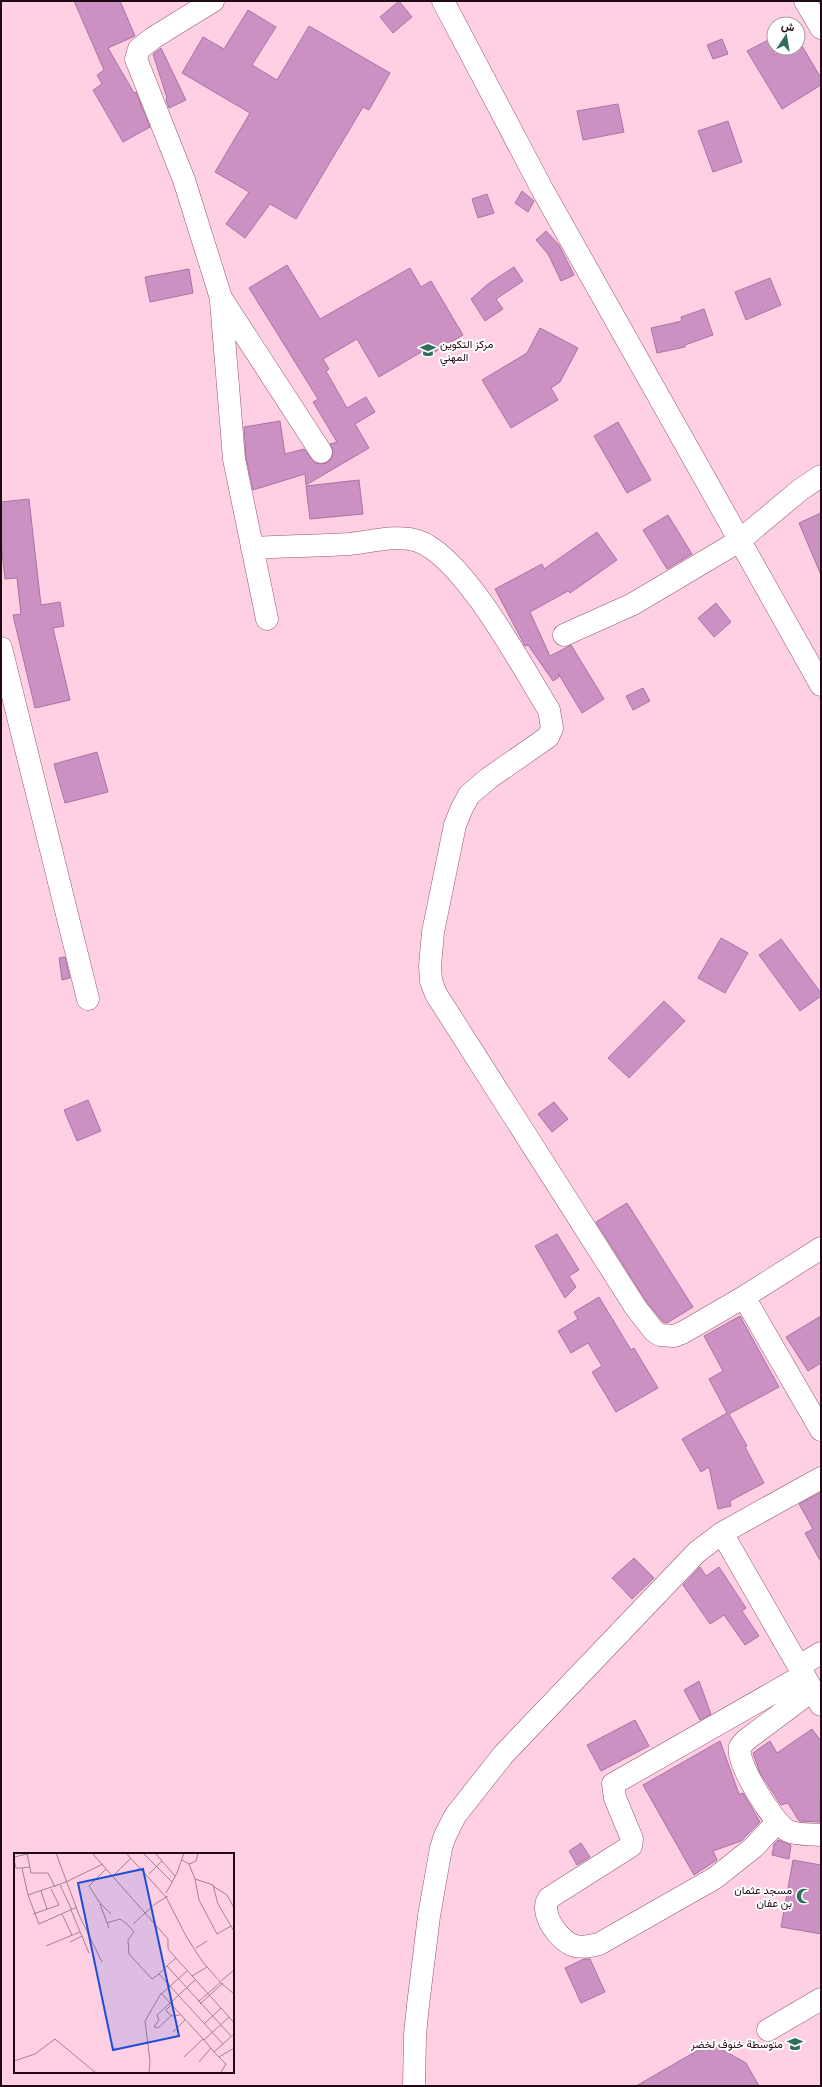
<svg xmlns="http://www.w3.org/2000/svg" width="822" height="2087" font-family="'Varela Round',Vazirmatn,sans-serif">
<style>
.building{fill:#cb91c3;stroke:#ab73a4}
.lines{fill:none;stroke-linecap:round;stroke-linejoin:round}
.minor-casing{stroke:#955372;stroke-width:23}
.major-casing{stroke:#955372;stroke-width:23}
.minor{stroke:#fff;stroke-width:22}
.major{stroke:#fff;stroke-width:22}
.labels{text-anchor:middle;dominant-baseline:central;stroke-width:4;stroke-linejoin:round;paint-order:stroke}
.poi-label{font-size:11px;fill:#210815;stroke:#fff;text-anchor:end}
.inset-road{fill:none;stroke:#a68091;stroke-width:1}
.view{fill:#1d4ed8;fill-opacity:0.15;stroke:#1d4ed8;stroke-width:2}
.inset-edge{fill:none;stroke:#210815;stroke-width:2}
</style>
<rect width="100%" height="100%" fill="#ffd0e4"/>
<path class="building" d="M 74,1 L 120,1 L 135,36 L 108,48 L 134,93 L 136,92 L 150,127 L 123,142 L 93,90 L 102,84 L 97,75 L 104,70 Z
M 399,1 L 412,17 L 393,33 L 380,17 Z
M 248,10 L 276,27 L 252,65 L 277,80 L 309,26 L 390,73 L 369,110 L 363,107 L 296,219 L 270,204 L 245,238 L 226,224 L 249,192 L 215,172 L 250,113 L 182,73 L 203,37 L 224,49 Z
M 774,37 L 774,55 L 787,48 L 798,48 L 799,41 L 821,78 L 821,85 L 782,109 L 747,51 Z
M 722,39 L 728,54 L 713,59 L 707,45 Z
M 161,48 L 186,100 L 169,108 L 166,100 L 167,98 L 153,54 Z
M 618,104 L 624,132 L 583,140 L 577,111 Z
M 728,121 L 742,162 L 713,172 L 698,131 Z
M 522,191 L 534,201 L 528,212 L 515,203 Z
M 487,194 L 494,213 L 478,218 L 472,199 Z
M 546,231 L 559,245 L 574,275 L 561,281 L 548,254 L 536,240 Z
M 287,265 L 320,319 L 410,268 L 421,287 L 431,281 L 463,335 L 426,357 L 423,351 L 379,377 L 357,339 L 323,359 L 329,369 L 326,371 L 347,408 L 366,397 L 375,412 L 355,424 L 369,448 L 306,485 L 305,474 L 253,490 L 246,457 L 244,427 L 280,421 L 285,454 L 304,449 L 315,463 L 321,464 L 327,463 L 332,458 L 333,451 L 330,444 L 337,442 L 313,402 L 318,399 L 249,288 Z
M 514,267 L 523,281 L 496,299 L 503,309 L 485,321 L 471,299 L 488,284 Z
M 189,269 L 193,293 L 150,302 L 145,277 Z
M 770,278 L 781,305 L 746,320 L 735,292 Z
M 704,309 L 713,335 L 685,345 L 685,347 L 657,353 L 651,328 L 682,321 L 681,317 Z
M 540,328 L 578,348 L 560,382 L 551,388 L 558,400 L 511,428 L 482,380 L 527,353 Z
M 618,422 L 651,480 L 627,493 L 594,436 Z
M 359,480 L 363,514 L 310,519 L 306,486 Z
M 29,499 L 41,605 L 60,602 L 64,626 L 53,628 L 70,700 L 35,708 L 13,615 L 21,614 L 17,578 L 5,579 L 1,542 L 1,502 Z
M 821,513 L 821,575 L 799,523 Z
M 668,515 L 692,554 L 667,569 L 643,530 Z
M 597,532 L 617,560 L 570,593 L 568,591 L 530,612 L 550,656 L 571,645 L 604,699 L 582,713 L 558,673 L 559,677 L 553,681 L 528,645 L 525,646 L 495,589 L 542,564 L 544,569 Z
M 716,603 L 731,622 L 714,637 L 698,618 Z
M 643,688 L 650,701 L 633,710 L 626,696 Z
M 97,752 L 108,792 L 65,803 L 54,764 Z
M 721,938 L 748,953 L 725,993 L 698,978 Z
M 781,939 L 821,993 L 821,996 L 800,1011 L 759,955 Z
M 65,957 L 70,978 L 62,980 L 59,958 Z
M 664,1001 L 685,1021 L 629,1078 L 608,1058 Z
M 88,1100 L 101,1131 L 77,1141 L 64,1110 Z
M 554,1102 L 568,1119 L 552,1132 L 538,1114 Z
M 627,1203 L 693,1307 L 667,1323 L 663,1322 L 646,1301 L 596,1222 Z
M 557,1234 L 579,1270 L 569,1276 L 576,1287 L 565,1298 L 535,1246 Z
M 599,1297 L 631,1350 L 634,1348 L 658,1388 L 616,1412 L 592,1372 L 602,1366 L 588,1343 L 571,1353 L 558,1331 L 578,1319 L 574,1312 Z
M 740,1316 L 779,1387 L 729,1414 L 747,1446 L 745,1447 L 764,1483 L 730,1501 L 731,1506 L 718,1509 L 709,1467 L 701,1472 L 682,1439 L 727,1413 L 709,1379 L 723,1371 L 704,1336 Z
M 821,1316 L 821,1363 L 808,1371 L 786,1337 Z
M 821,1492 L 821,1562 L 805,1533 L 813,1529 L 799,1504 Z
M 634,1558 L 654,1578 L 632,1599 L 612,1578 Z
M 700,1567 L 706,1576 L 719,1567 L 746,1608 L 742,1611 L 759,1636 L 745,1645 L 724,1615 L 710,1624 L 683,1585 Z
M 699,1681 L 711,1714 L 700,1720 L 684,1690 Z
M 635,1720 L 649,1746 L 601,1771 L 587,1745 Z
M 812,1729 L 821,1741 L 820,1822 L 799,1821 L 788,1803 L 781,1805 L 760,1773 L 753,1753 L 770,1741 L 777,1753 Z
M 720,1741 L 739,1794 L 743,1793 L 760,1822 L 741,1841 L 713,1851 L 717,1860 L 694,1875 L 643,1785 Z
M 778,1840 L 791,1845 L 789,1859 L 772,1855 L 774,1844 Z
M 581,1843 L 590,1857 L 577,1865 L 569,1851 Z
M 793,1860 L 821,1865 L 821,1934 L 781,1927 Z
M 584,1959 L 590,1959 L 605,1992 L 581,2003 L 565,1968 Z
M 707,2045 L 719,2048 L 746,2063 L 759,2086 L 636,2086 Z"/>
<g class="lines">
<defs>
<path id="minor" d="M 213,1 L 153,38 L 139,49 L 136,59 L 184,180 L 221,298 L 321,452
M 443,1 L 542,189 L 821,685
M 221,301 L 234,459 L 267,619
M 252,548 C 284,546 317,546 349,544 C 371,542 397,534 418,541 C 464,557 523,668 549,710 L 552,728 L 548,737 L 489,778 L 469,795 L 462,808 L 455,825 L 433,932 L 430,966 L 431,981 L 436,994 L 636,1308 L 654,1331 L 660,1335 L 674,1336 L 682,1333 L 744,1297
M 564,635 L 633,604 L 739,541 L 800,490 L 821,476
M 1,648 L 88,999
M 821,1248 L 744,1297 L 821,1430
M 722,1533 L 821,1705
M 799,1666 L 821,1653
M 813,1690 L 746,1740 C 744,1742 741,1745 740,1747 C 735,1762 774,1824 788,1831 C 797,1835 811,1834 821,1835
M 777,1822 L 754,1847 L 715,1878 L 599,1944 C 591,1946 583,1948 575,1946 C 560,1942 538,1913 549,1898 L 631,1846 L 632,1839 L 615,1798 L 613,1784 L 804,1675
M 768,2030 L 821,1999
M 414,2086 L 415,2035 L 418,2005 L 429,1916 L 441,1848 L 445,1836 L 455,1816 L 503,1755 L 697,1552 L 722,1533 L 821,1478"/>
<path id="major" d="M 805,1 L 821,28"/>
</defs>
<use href="#minor" class="minor-casing"/>
<use href="#major" class="major-casing"/>
<use href="#minor" class="minor"/>
<use href="#major" class="major"/>
</g>
<defs>
<symbol id="university-bare" viewBox="-9 -9 18 18"><path d="M0-5L7-2L0 1L-7-2ZM-4 1L0 2.5L4 1V4Q0 6-4 4Z" fill="#2e6e5b" stroke="#fff" stroke-width="2.5" paint-order="stroke"/></symbol>
<symbol id="mosque-bare" viewBox="-9 -9 18 18"><path d="M3.5-4.9A6 6 0 1 0 3.5 4.9A5 5 0 1 1 3.5-4.9Z" fill="#2e6e5b" stroke="#fff" stroke-width="2.5" paint-order="stroke"/></symbol>
<symbol id="school-bare" viewBox="-9 -9 18 18"><path d="M0-5L7-2L0 1L-7-2ZM-4 1L0 2.5L4 1V4Q0 6-4 4Z" fill="#2e6e5b" stroke="#fff" stroke-width="2.5" paint-order="stroke"/></symbol>
</defs>
<g fill-rule="evenodd">
<use href="#university-bare" x="417" y="339" width="22" height="22"/>
<use href="#mosque-bare" x="793" y="1885" width="22" height="22"/>
<use href="#school-bare" x="784" y="2033" width="22" height="22"/>
</g>
<g class="labels">
<g class="poi-label">
<text x="440" y="344" text-anchor="start">مركز التكوين<tspan x="440" dy="13">المهني</tspan></text>
<text x="792" y="1890">مسجد عثمان<tspan x="792" dy="13">بن عفان</tspan></text>
<text x="783" y="2044">متوسطة خنوف لخضر</text>
</g>
</g>
<g transform="translate(14 1853)">
<rect width="220" height="220" fill="#ffd0e4"/>
<path class="inset-road" d="M 13,0 L 17,20 L 34,20 L 41,34M 42,0 L 65,62 L 88,109M 78,0 L 154,86 L 154,96 L 162,105M 112,0 L 152,44 L 172,83 L 188,108 L 207,130 L 220,141M 129,0 L 158,29M 141,0 L 161,23M 0,4 L 13,1M 0,7 L 2,15 L 8,15M 168,7 L 175,11 L 178,10 L 182,8 L 184,0M 175,11 L 181,26 L 199,32 L 204,51 L 220,78M 92,16 L 75,33 L 86,50 L 97,61M 135,21 L 148,8M 99,23 L 117,5M 181,26 L 185,47 L 203,81 L 217,73M 46,32 L 58,57M 199,33 L 213,42 L 220,55M 27,38 L 33,56M 152,40 L 163,20 L 170,0M 14,42 L 8,15 L 15,14M 86,51 L 95,75M 63,54 L 25,71 L 14,42 L 52,29 L 89,11M 57,57 L 75,100M 19,61 L 45,52 L 37,36M 48,61 L 58,82M 93,70 L 106,66 L 113,71 L 120,79 L 114,87 L 115,101 L 138,126 L 145,121M 119,71 L 141,51 L 154,43M 56,89 L 68,83M 32,93 L 66,79M 182,95 L 193,88M 153,113 L 162,105 L 215,164M 178,123 L 193,114M 207,128 L 220,117M 147,140 L 190,187M 184,149 L 207,129M 156,150 L 143,162 L 145,167 L 140,174 L 144,175 L 157,163M 156,150 L 181,127M 186,151 L 209,130M 157,152 L 152,157 L 154,160 L 158,163 L 166,162M 220,170 L 215,164 L 190,187 L 200,199 L 220,181M 190,171 L 207,155M 159,179 L 171,167M 209,191 L 145,121 L 153,113 L 217,183M 200,199 L 212,211 L 207,219M 170,204 L 189,186M 205,204 L 220,195M 0,208 L 21,201 L 41,186 L 82,220M 185,209 L 197,195M 135,220 L 136,208 L 131,168 L 146,142 L 173,118"/>
<path class="view" d="M 129,16 L 165,183 L 99,197 L 64,30 Z"/>
<rect width="220" height="220" class="inset-edge"/>
</g>
<rect width="822" height="2087" fill="none" stroke="#210815" stroke-width="4"/>
<g transform="translate(786 36) rotate(12)"><circle r="19" fill="#ffffff" stroke="#a69ca1"/>
<path d="M0-3L7 15L0 10L-7 15Z" fill="#2e6e5b"/>
<text y="-6" font-size="11" font-weight="bold" text-anchor="middle" fill="#210815">ش</text>
</g>
</svg>
